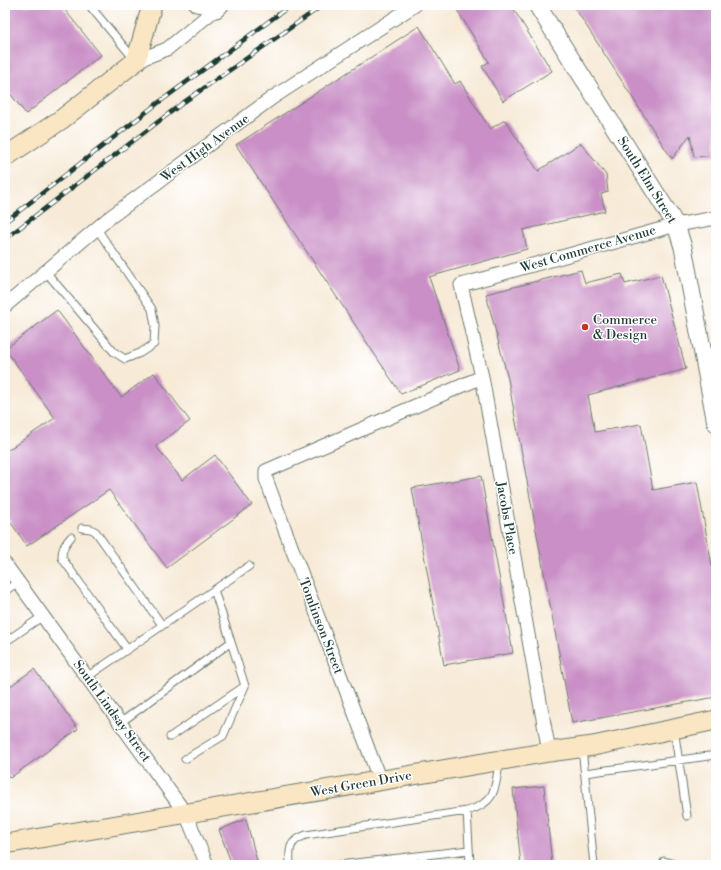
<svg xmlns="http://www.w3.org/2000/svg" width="721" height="870" font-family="'Libre Bodoni',serif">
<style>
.building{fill:#c98fc6}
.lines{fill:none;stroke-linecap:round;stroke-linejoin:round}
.service-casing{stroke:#6b7a6d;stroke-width:9}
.minor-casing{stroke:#6b7a6d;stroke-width:15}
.tertiary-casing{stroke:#6b7a6d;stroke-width:19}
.secondary-casing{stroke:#6b7a6d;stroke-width:21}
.service{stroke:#fff;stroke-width:7}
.minor{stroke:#fff;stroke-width:13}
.tertiary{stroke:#fff;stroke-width:17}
.secondary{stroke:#fbe6c4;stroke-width:19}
.rail-casing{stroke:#1f3d34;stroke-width:4.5}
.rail{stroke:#fff;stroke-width:3;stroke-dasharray:9;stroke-linecap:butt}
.poi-dot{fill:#c8321e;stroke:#fff;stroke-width:1.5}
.labels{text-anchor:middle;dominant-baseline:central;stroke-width:3;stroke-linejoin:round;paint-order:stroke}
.street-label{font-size:13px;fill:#1f3d34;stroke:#fff}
.poi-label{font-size:13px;fill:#1f3d34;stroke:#fff;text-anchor:start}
</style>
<rect width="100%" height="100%" fill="#fff"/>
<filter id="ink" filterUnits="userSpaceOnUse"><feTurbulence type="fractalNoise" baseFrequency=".025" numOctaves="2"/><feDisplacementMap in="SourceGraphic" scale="8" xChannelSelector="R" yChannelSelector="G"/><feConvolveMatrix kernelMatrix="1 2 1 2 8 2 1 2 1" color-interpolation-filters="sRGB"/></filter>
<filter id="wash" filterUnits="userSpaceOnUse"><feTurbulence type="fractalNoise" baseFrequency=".012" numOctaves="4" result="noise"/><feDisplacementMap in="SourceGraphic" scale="16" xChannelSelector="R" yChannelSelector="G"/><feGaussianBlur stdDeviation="0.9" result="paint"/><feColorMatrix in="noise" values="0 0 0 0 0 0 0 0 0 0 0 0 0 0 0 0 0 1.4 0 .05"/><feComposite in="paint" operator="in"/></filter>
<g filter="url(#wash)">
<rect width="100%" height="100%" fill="#f7ead7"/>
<g id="blocks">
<path class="building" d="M 5,5 L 61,5 L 101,55 L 26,114 L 5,87 Z
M 454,5 L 511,5 L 552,71 L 503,101 L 482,66 L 489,62 Z
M 573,5 L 716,5 L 716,155 L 694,157 L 690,135 L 672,159 Z
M 419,26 L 455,84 L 460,81 L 490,129 L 505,120 L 538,171 L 581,143 L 606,175 L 608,192 L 601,194 L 605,211 L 523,230 L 527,249 L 429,277 L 460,370 L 401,394 L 236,145 Z
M 581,270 L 585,283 L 622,274 L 625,284 L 661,275 L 686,369 L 588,395 L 595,432 L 641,424 L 653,490 L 697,482 L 716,588 L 716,697 L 572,723 L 508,379 L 486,294 Z
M 57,310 L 121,397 L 154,373 L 190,421 L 156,446 L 182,480 L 215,455 L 252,505 L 167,568 L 109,490 L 27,546 L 5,514 L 5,452 L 55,418 L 5,349 Z
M 481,476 L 513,653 L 444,665 L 412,488 Z
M 34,669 L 78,729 L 10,778 L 5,772 L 5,690 Z
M 544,786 L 552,865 L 521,865 L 513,789 Z
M 246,819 L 257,861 L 249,865 L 232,865 L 219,830 Z"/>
</g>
</g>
<g filter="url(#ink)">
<use href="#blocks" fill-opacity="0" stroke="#6b7a6d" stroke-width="1"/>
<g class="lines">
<defs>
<path id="service" d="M 89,5 L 135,60
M 46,272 L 114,352 L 125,359 L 140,353 L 154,344 L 155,326 L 152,309 L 97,229
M 82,528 L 91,529 L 96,532 L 162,625
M 71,537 C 65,544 62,548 62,558 L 127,649
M 5,591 L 18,582
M 5,642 L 43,616
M 231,642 L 245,686
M 87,677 L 249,566
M 120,723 L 231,642 L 214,590
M 674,729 L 687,816
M 170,737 L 245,686 L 223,736 L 185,759
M 582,748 L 594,865
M 585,773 L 716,755
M 467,811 L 470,865
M 664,861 L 677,865
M 290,865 C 289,848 289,841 306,835 L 467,811 C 496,803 495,789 499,763
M 339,865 L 469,850"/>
<path id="minor" d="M 196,5 L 216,9
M 136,61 L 167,49 L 216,9
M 5,306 L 109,218 L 272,98 L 415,5
M 5,564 L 186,814 L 207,865
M 549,752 L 482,377 L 461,285 L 676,225 L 716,218
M 380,781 C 343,680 303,580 266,479 L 266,471 L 482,377"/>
<path id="tertiary" d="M 537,5 L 676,225 L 683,247 L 716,423
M 216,9 L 220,5"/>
<path id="secondary" d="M 5,157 L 62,119 L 136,61 L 152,5
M 5,844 L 549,752 L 593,746 L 716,720"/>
</defs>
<use href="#service" class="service-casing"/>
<use href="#minor" class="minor-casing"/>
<use href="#tertiary" class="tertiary-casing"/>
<use href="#secondary" class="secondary-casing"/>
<use href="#service" class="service"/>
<use href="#minor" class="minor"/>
<use href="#tertiary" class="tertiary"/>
<use href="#secondary" class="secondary"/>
<defs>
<path id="rail" d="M 5,222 L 158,103 L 291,5
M 5,239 L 184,102 L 323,5"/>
</defs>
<use href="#rail" class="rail-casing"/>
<use href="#rail" class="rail"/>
</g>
</g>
<circle class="poi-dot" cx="585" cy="327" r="4"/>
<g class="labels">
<g class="street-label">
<text transform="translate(205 148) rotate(-36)">West High Avenue</text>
<text transform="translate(647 180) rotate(58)">South Elm Street</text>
<text transform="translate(588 249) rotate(-16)">West Commerce Avenue</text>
<text transform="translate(507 518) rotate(80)">Jacobs Place</text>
<text transform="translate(321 626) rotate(69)">Tomlinson Street</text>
<text transform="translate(112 711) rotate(54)">South Lindsay Street</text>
<text transform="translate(361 784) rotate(-10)">West Green Drive</text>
</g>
<g class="poi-label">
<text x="593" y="320">Commerce<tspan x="593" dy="15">&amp; Design</tspan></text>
</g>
</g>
<rect width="721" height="870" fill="none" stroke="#fff" stroke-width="20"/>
</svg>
